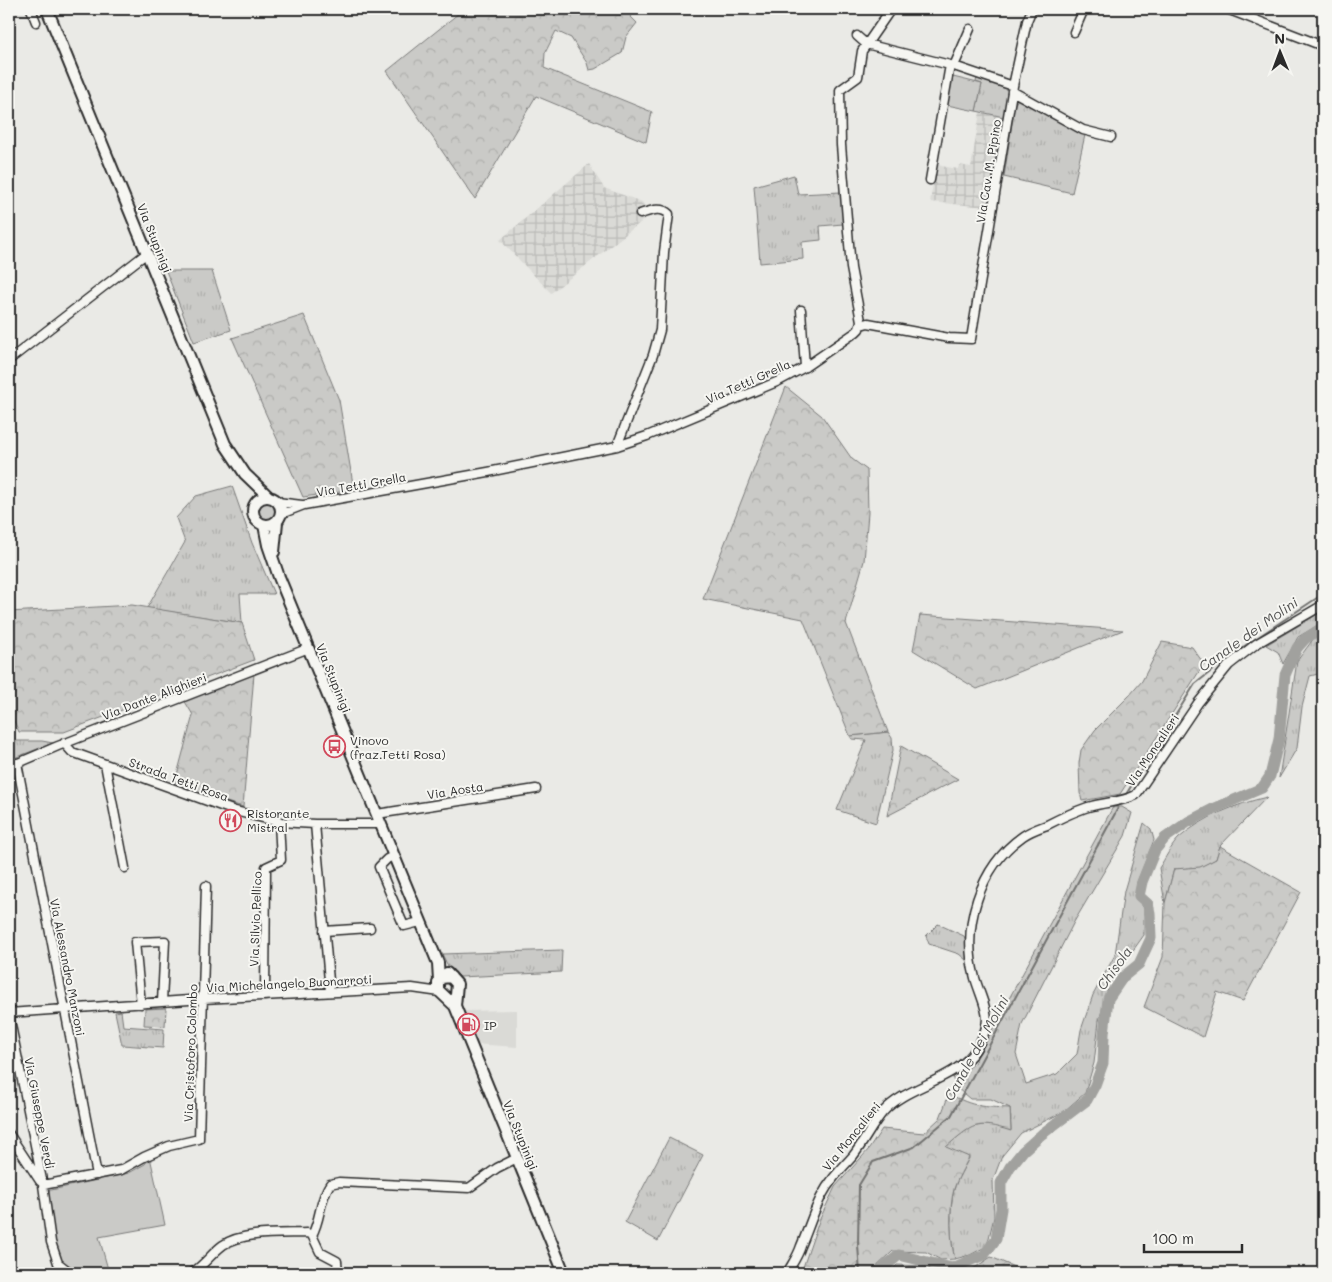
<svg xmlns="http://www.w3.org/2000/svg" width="1332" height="1282" font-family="Mali,sans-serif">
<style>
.built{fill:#dadad6}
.industrial{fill:url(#industrial-grid)}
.grass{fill:url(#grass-tufts);stroke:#7a7a79}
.forest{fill:url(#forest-crowns);stroke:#7a7a79}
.pitch{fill:#cacac7;stroke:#7a7a79}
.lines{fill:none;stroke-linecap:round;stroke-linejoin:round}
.stream{stroke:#727270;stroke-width:2}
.river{stroke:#a1a19e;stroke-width:11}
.minor-casing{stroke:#2b2b2b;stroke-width:11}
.tertiary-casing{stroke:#2b2b2b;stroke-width:14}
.minor{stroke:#f6f6f2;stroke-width:8}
.tertiary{stroke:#f6f6f2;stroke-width:10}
.labels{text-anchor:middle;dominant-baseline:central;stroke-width:4;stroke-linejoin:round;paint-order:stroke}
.street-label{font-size:12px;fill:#2b2b2b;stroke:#f6f6f2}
.poi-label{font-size:12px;fill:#2b2b2b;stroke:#f6f6f2;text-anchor:start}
.water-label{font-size:14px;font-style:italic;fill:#545453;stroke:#f6f6f2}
</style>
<defs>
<pattern id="industrial-grid" width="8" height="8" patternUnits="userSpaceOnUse" patternTransform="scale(1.25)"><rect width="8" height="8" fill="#dadad6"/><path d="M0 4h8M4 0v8" fill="none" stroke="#bbbbb8"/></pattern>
<pattern id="grass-tufts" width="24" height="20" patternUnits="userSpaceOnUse" patternTransform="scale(1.25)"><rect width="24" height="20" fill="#cacac7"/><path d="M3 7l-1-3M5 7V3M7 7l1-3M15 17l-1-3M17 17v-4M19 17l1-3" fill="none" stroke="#aeaeab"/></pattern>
<pattern id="forest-crowns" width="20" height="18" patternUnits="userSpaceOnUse" patternTransform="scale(1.25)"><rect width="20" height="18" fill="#cacac7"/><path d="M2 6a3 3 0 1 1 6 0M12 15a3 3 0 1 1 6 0" fill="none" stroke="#aeaeab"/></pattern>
</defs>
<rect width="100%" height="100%" fill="#eaeae6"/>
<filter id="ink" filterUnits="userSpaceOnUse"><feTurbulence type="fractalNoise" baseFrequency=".02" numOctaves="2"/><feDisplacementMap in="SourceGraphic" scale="10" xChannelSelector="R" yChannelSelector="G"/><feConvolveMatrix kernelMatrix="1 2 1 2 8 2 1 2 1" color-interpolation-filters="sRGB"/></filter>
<g filter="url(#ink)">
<path class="built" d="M 517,1010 L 517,1047 L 474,1044 L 462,1011 Z"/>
<path class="industrial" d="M 980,112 L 1004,117 L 988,207 L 930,202 L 936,165 L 958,169 L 959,165 L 971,167 Z
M 589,164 L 604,188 L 642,202 L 650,215 L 551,293 L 500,240 Z"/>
<path class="grass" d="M 977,77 L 1011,86 L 1004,117 L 976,111 L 982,84 L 976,82 Z
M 1019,97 L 1085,135 L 1072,193 L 1004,177 L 1015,104 Z
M 794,175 L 798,194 L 841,192 L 843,224 L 820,226 L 821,240 L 802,242 L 803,259 L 760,263 L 754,186 Z
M 166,271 L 212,271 L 231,330 L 194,342 Z
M 232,486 L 252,543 L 274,594 L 240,594 L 242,623 L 147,608 L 185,542 L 176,518 L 196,496 Z
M257 511a10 10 0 1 1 20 0a10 10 0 1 1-20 0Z
M 1323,611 L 1323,622 L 1298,637 L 1283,664 L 1278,652 L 1266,645 Z
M 1323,635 L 1323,668 L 1322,673 L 1310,676 L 1302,707 L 1297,748 L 1279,778 L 1297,661 L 1314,638 Z
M 888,732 L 892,738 L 893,750 L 876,823 L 837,810 L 866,740 L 852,739 L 850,736 Z
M 9,741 L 42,741 L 53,743 L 9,760 Z
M 1267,797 L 1220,846 L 1216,859 L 1200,868 L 1174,869 L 1165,903 L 1159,868 C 1165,859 1171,846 1179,838 C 1203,817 1236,804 1267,797 Z
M 1113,807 L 1122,807 L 1132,813 L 1125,836 L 1074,922 L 1022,1024 L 1016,1054 L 1026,1084 L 1057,1074 L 1077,1054 L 1081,1030 L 1093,995 L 1115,955 L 1124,891 L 1144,823 L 1151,829 L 1154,840 L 1137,882 L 1136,896 L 1144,908 L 1144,935 L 1109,984 L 1099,1021 L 1094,1063 L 1085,1093 L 1063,1112 L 1021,1133 L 1002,1156 L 993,1180 L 994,1217 L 987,1246 L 970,1255 L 955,1259 C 950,1241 949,1207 954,1190 C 957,1179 964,1168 969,1158 L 945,1147 L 970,1127 L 991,1124 L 1011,1130 L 1010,1108 L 991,1099 L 970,1099 L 957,1088 L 952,1077 L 973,1065 Z
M 938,924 L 964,936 L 968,946 L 966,960 L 959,954 L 929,944 L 926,936 Z
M 562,950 L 561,972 L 460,977 L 448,966 L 442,954 Z
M 121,1011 L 123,1026 L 164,1029 L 163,1048 L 122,1045 L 115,1012 Z
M 669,1138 L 703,1155 L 658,1241 L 625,1222 Z"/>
<path class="forest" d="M 464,9 L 627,9 L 631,17 L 637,23 L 626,37 L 622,53 L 595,69 L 589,70 L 587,63 L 571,38 L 556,31 L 545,53 L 544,68 L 652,112 L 646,142 L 536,96 L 475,199 L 387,71 Z
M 304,315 L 339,400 L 354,490 L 303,497 L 232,338 Z
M 786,387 L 822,416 L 852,459 L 867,470 L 868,513 L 864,561 L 846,623 L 888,732 L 850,736 L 803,619 L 703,599 Z
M 132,605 L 242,623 L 254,660 L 64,732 L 19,732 L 9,710 L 9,612 Z
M 920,615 L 1123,630 L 977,689 L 913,650 Z
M 1162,642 L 1192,647 L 1204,664 L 1120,794 L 1082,801 L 1080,793 L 1079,763 L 1081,750 L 1095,730 L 1129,696 L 1142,681 Z
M 254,674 L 243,807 L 174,786 L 193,715 L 184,700 Z
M 901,746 L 958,779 L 887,816 Z
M 1220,846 L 1301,892 L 1243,1001 L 1217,992 L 1203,1037 L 1144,1007 L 1163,957 L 1165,903 L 1174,869 L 1200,867 L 1216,859 Z
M 166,1008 L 165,1026 L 144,1025 L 145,1009 Z
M 949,1094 C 974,1107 983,1107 1010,1108 L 1011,1131 C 976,1120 973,1124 946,1147 L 969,1157 C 964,1168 957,1179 954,1189 C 949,1207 950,1242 955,1259 L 941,1260 L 926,1252 L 893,1251 L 870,1273 L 801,1273 L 819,1221 L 835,1187 L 869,1149 L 882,1129 L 924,1133 L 940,1118 Z
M 991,1257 L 1028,1273 L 967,1273 Z
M 897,1265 L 925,1266 L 937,1273 L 890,1273 Z"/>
<path class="pitch" d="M 953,77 L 982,84 L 976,111 L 947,105 Z
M 150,1157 L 165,1225 L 99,1237 L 109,1273 L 76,1273 L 62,1263 L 55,1249 L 47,1191 L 129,1173 L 145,1164 Z"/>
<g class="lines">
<path class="stream" d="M 1125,796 L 1195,684 L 1237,651 L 1323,594
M 860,1273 L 858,1245 L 859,1185 L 873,1162 L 914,1147 L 951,1116 L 1118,808"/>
<path class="river" d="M 877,1273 L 899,1255 L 952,1268 L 984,1255 L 996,1239 L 1001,1209 L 1001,1183 L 1010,1167 L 1023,1151 L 1042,1134 L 1087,1100 L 1095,1085 L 1103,1063 L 1104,1034 L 1108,999 L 1123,977 L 1139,964 L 1151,938 L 1150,913 L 1148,904 L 1139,896 L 1142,882 L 1155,850 L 1165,838 L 1188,822 L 1213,809 L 1262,788 L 1270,776 L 1279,739 L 1285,675 L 1297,648 L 1305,639 L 1323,627"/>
<defs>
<path id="minor" d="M 31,9 L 36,22
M 1227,9 L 1323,46
M 1074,32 L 1084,9
M 857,36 L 866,44 L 954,66 L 1013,86
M 954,66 L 970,29
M 1012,91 L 1083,130 L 1111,137
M 930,180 L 950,65
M 801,310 L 805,367
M 861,325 L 868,323 L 879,325 L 949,338 L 971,339 L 1013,86 L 1027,21 L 1032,9
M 9,360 L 147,253
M 617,446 L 653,355 L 660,330 L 664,252 L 669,214 C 661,206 650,211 640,214
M 277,502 L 302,505
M 281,514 L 304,505 L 488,472 L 617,446 L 647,436 L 779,381 L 805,367 L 856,332 L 859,329 L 861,321 L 851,268 L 841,145 L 840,90 L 858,77 L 862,51 L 891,9
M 64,743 L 72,752 L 235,811 L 279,822 L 315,824 L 381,824
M 17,763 L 97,1175
M 105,764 L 125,868
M 9,767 L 58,746 L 309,648
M 377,814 L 536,789
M 315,824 L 330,992
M 393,856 L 387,859 L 379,867 L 404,926 L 420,922
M 324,931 L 370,928
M 265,996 L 266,867 L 281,860 L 279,822
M 141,1004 L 135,942 L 165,941 L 162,1002
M 9,1013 L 203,999 L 412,988 L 440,992
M 9,1015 L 43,1185 L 51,1242 L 58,1263 L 71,1273
M 9,1134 L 40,1181
M 43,1185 L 121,1170 L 144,1157 L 169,1146 L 199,1139 L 206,886
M 312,1235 C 321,1219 319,1200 330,1184 L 339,1182 L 469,1188 L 497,1168 L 517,1158
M 192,1273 C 204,1265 212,1253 223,1245 C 244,1231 282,1234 307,1233 L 312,1235 L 320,1252 L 337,1261 L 338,1273
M 787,1273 C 792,1264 798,1256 801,1246 C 808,1230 813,1213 821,1197 C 829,1181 841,1169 853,1156 C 864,1142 872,1125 883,1112 C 907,1085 956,1081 976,1049 C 996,1018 984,1008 975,978 C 961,927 979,867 1023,836 C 1030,831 1039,828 1047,825 C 1061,818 1076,810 1092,806 C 1107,802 1122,802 1136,795 L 1198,703 L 1229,665 L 1256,644 L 1323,605"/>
<path id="tertiary" d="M 47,9 L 225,444 L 245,474 L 269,497
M253 511a14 14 0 1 1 28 0a14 14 0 1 1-28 0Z
M 264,525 L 268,545 L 279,577 L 438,963 L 439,981
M 274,552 L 277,522
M 447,973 L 457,984 L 455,1006
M 451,977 L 441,978 L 438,983 L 438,990 L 455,1006 L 564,1273"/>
</defs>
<use href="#minor" class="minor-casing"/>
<use href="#tertiary" class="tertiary-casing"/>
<use href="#minor" class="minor"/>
<use href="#tertiary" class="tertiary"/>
</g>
</g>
<defs>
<symbol id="bus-ring" viewBox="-11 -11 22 22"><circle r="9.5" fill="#f6f6f2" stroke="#d1495b" stroke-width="1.5"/><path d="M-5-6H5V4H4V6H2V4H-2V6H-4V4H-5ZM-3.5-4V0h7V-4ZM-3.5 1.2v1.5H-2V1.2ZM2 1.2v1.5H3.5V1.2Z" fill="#d1495b"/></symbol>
<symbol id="restaurant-ring" viewBox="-11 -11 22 22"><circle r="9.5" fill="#f6f6f2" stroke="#d1495b" stroke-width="1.5"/><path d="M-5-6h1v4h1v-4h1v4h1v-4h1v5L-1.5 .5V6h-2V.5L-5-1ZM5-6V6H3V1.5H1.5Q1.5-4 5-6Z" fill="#d1495b"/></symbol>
<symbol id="fuel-ring" viewBox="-11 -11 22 22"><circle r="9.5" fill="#f6f6f2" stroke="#d1495b" stroke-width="1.5"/><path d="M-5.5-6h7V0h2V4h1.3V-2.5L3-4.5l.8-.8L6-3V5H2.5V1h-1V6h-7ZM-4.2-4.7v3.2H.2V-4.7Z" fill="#d1495b"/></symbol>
</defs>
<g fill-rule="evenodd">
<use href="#bus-ring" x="322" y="734" width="25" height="25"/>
<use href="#restaurant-ring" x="218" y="808" width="25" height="25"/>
<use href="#fuel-ring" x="456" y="1012" width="25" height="25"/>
</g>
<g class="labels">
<g class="street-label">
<text transform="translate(988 171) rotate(-81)">Via Cav. M. Pipino</text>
<text transform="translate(155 238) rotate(68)">Via Stupinigi</text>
<text transform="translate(748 381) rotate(-24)">Via Tetti Grella</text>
<text transform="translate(361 484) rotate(-10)">Via Tetti Grella</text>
<text transform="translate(334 678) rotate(68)">Via Stupinigi</text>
<text transform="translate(154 696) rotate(-21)">Via Dante Alighieri</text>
<text transform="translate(1152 750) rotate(-56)">Via Moncalieri</text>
<text transform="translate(179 779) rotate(20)">Strada Tetti Rosa</text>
<text transform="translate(455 790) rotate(-9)">Via Aosta</text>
<text transform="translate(255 919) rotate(-88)">Via Silvio Pellico</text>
<text transform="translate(68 967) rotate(79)">Via Alessandro Manzoni</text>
<text transform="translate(289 983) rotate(-3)">Via Michelangelo Buonarroti</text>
<text transform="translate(190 1053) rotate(-88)">Via Cristoforo Colombo</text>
<text transform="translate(40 1113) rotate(79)">Via Giuseppe Verdi</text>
<text transform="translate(521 1135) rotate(68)">Via Stupinigi</text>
<text transform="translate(851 1136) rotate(-51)">Via Moncalieri</text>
</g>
<g class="poi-label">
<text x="350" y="740">Vinovo<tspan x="350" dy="14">(fraz.Tetti Rosa)</tspan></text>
<text x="247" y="813">Ristorante<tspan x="247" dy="14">Mistral</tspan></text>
<text x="484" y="1025">IP</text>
</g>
<g class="water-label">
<text transform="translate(1248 634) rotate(-35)">Canale dei Molini</text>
<text transform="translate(1114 968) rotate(-54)">Chisola</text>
<text transform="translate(976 1048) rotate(-61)">Canale dei Molini</text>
</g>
</g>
<rect width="1332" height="1282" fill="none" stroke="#f6f6f2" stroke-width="30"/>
<rect x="15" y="15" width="1302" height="1252" fill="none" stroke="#2b2b2b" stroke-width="2" filter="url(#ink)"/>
<g transform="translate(1280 52) rotate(359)" stroke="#f6f6f2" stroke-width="4" paint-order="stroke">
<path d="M0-4L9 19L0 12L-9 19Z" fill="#2b2b2b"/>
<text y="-8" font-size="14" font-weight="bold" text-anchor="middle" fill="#2b2b2b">N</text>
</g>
<path d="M1144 1244v8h98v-8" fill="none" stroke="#2b2b2b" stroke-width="2.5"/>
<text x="1152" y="1244" font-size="15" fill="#2b2b2b" stroke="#f6f6f2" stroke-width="4" paint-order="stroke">100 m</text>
</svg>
